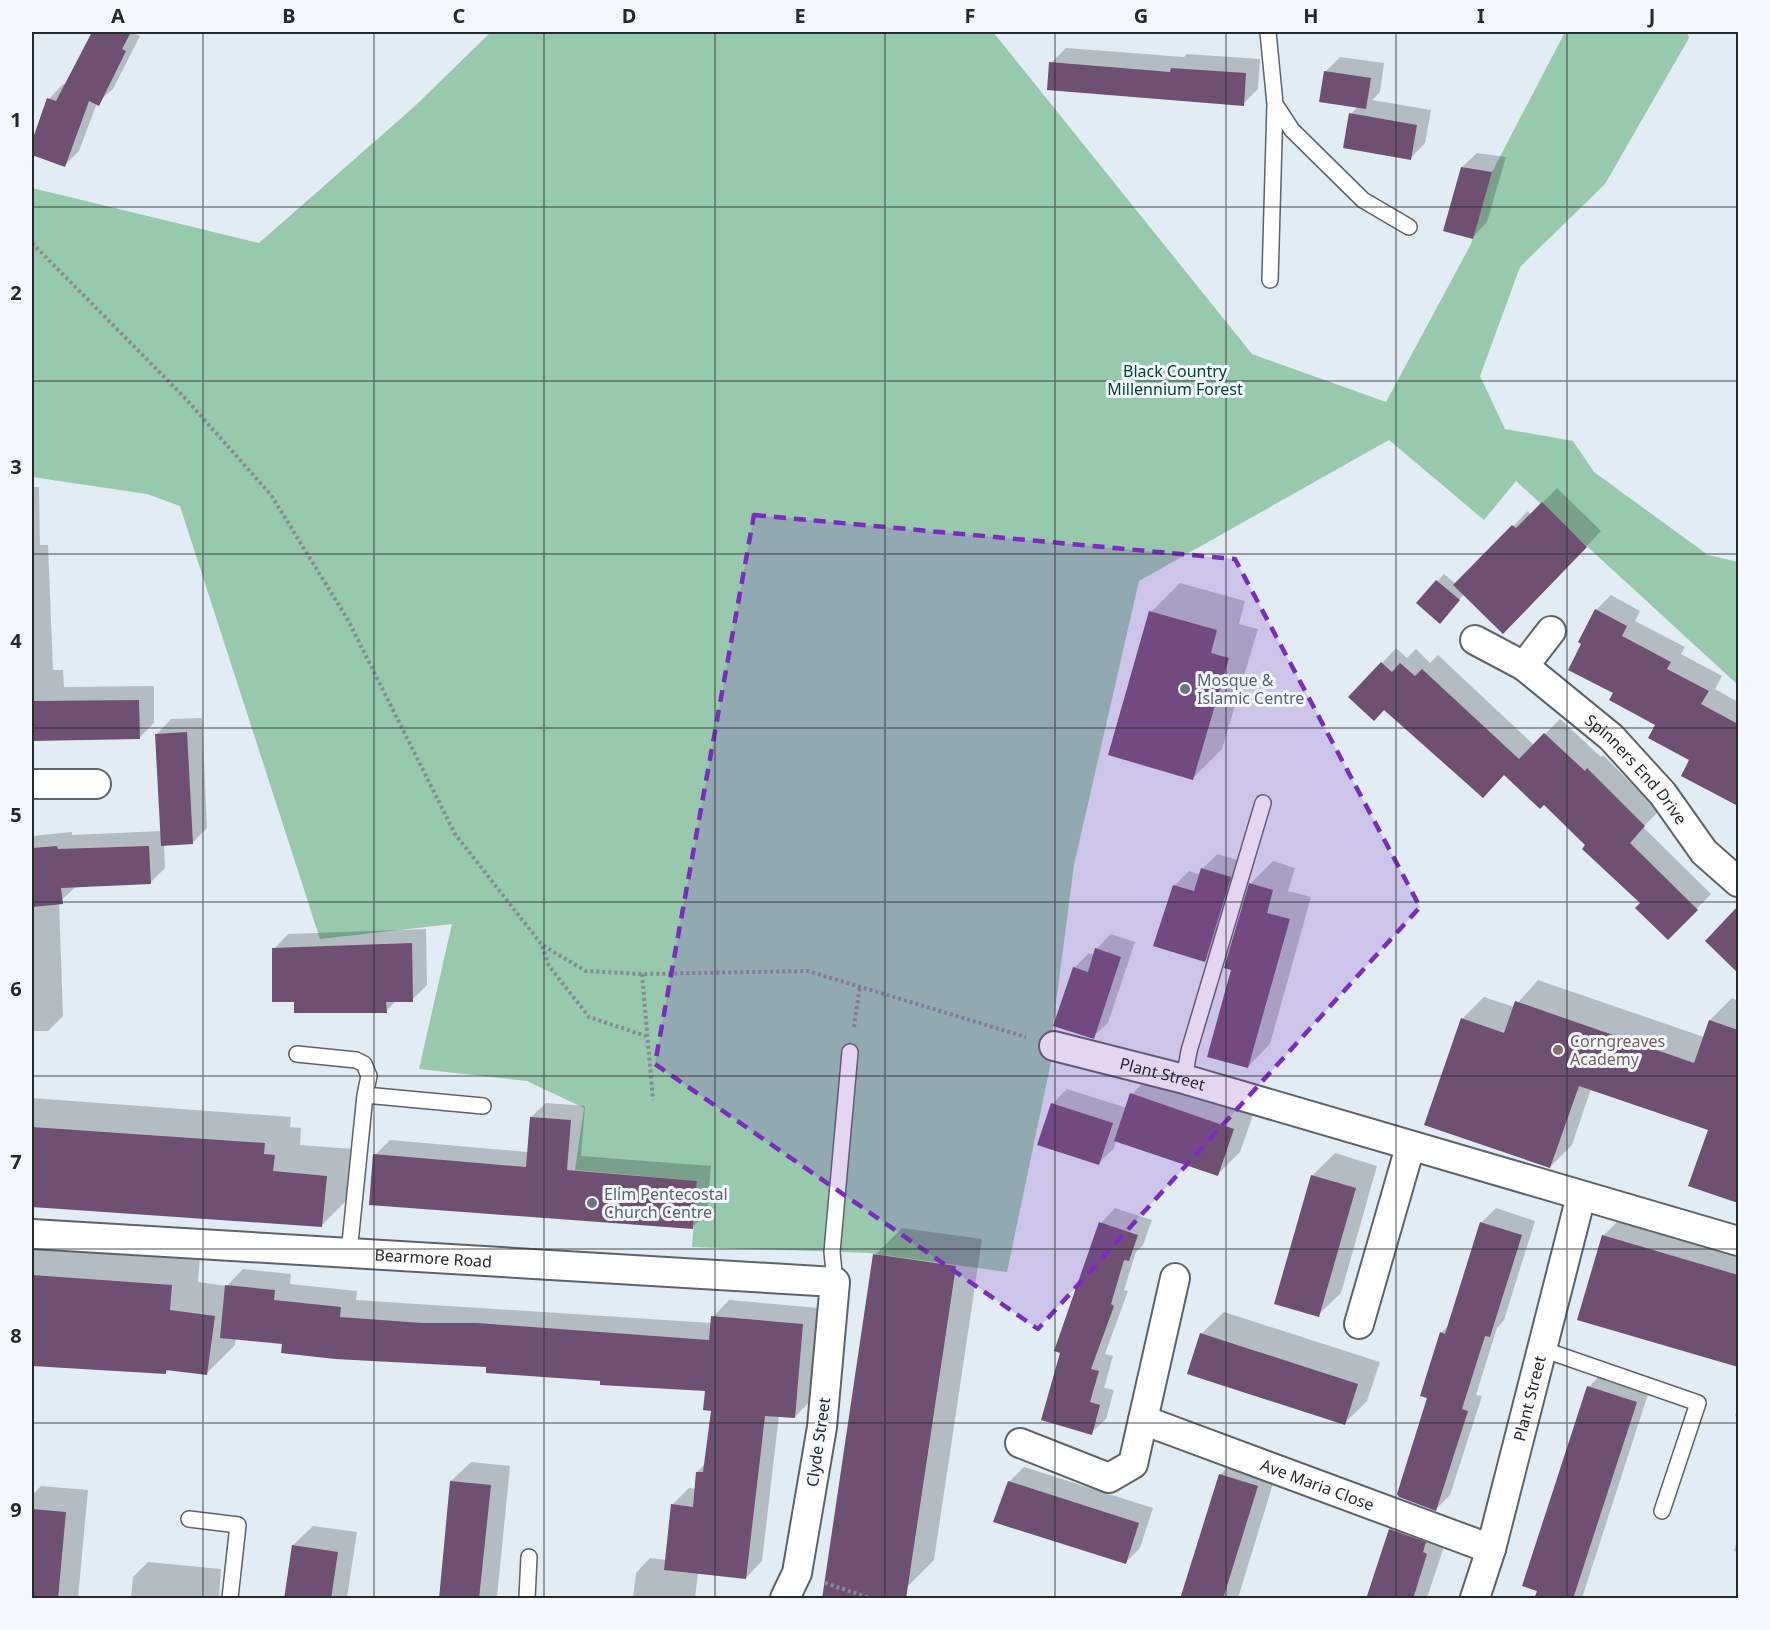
<svg xmlns="http://www.w3.org/2000/svg" width="1770" height="1630" font-family="'Noto Sans',sans-serif">
<style>
.green{fill:#97c9ad}
.shadow{fill:#0003}
.building{fill:#705072}
.lines{fill:none;stroke-linecap:round;stroke-linejoin:round}
.service-casing{stroke:#5c646b;stroke-width:18}
.minor-casing{stroke:#5c646b;stroke-width:32}
.path{stroke:#868d92;stroke-width:4;stroke-dasharray:3 3;stroke-linecap:butt}
.service{stroke:#fff;stroke-width:15}
.minor{stroke:#fff;stroke-width:28}
.marked{fill:#7b2cbf;fill-opacity:0.2;stroke:#7b2cbf;stroke-width:4.5;stroke-dasharray:12 8;stroke-linejoin:round}
.grid{fill:none;stroke:#25292c;stroke-width:1.5;stroke-opacity:0.55}
.worship-dot{fill:#6b7280;stroke:#f3f9fe;stroke-width:2}
.education-dot{fill:#8d6e63;stroke:#f3f9fe;stroke-width:2}
.labels{text-anchor:middle;dominant-baseline:central;stroke-width:6;stroke-linejoin:round;paint-order:stroke}
.park-label{font-size:16px;fill:#00452b;stroke:#f3f9fe}
.worship-label{font-size:16px;fill:#5b616d;stroke:#f3f9fe;text-anchor:start}
.street-label{font-size:16px;fill:#25292c;stroke:#f3f9fe}
.education-label{font-size:16px;fill:#785e54;stroke:#f3f9fe;text-anchor:start}
.neatline{fill:none;stroke:#25292c;stroke-width:2}
.grid-label{font-size:20px;text-anchor:middle;font-weight:bold;fill:#25292c}
</style>
<rect width="100%" height="100%" fill="#e2ecf4"/>
<path class="green" d="M 491,32 L 993,32 L 1252,354 L 1386,402 L 1471,244 L 1492,172 L 1565,32 L 1687,32 L 1689,38 L 1605,184 L 1520,267 L 1480,376 L 1505,429 L 1573,441 L 1594,472 L 1708,555 L 1738,562 L 1738,685 L 1516,481 L 1484,520 L 1389,440 L 1139,581 L 1074,865 L 1053,1026 L 1051,1062 L 1007,1272 L 869,1253 L 692,1247 L 697,1181 L 575,1170 L 584,1108 L 527,1081 L 419,1069 L 452,924 L 320,939 L 180,506 L 147,494 L 32,477 L 32,188 L 259,243 L 415,106 Z"/>
<path class="shadow" d="M 94,32 L 137,32 L 135,34 L 140,36 L 113,89 L 97,103 L 79,151 L 64,166 L 32,153 L 32,145 L 49,99 L 63,84 L 66,85 Z
M 1066,48 L 1184,57 L 1187,54 L 1260,59 L 1258,89 L 1243,104 L 1051,63 Z
M 1340,57 L 1384,63 L 1380,92 L 1372,100 L 1431,110 L 1425,143 L 1411,158 L 1351,114 L 1358,106 L 1325,72 Z
M 1477,153 L 1506,157 L 1487,222 L 1473,237 L 1462,167 Z
M 32,487 L 39,487 L 40,545 L 48,545 L 53,670 L 63,670 L 64,687 L 154,686 L 154,723 L 139,738 L 32,740 Z
M 1557,488 L 1601,531 L 1518,618 L 1464,594 L 1447,615 L 1418,603 L 1444,574 L 1456,584 L 1528,511 L 1531,515 Z
M 1180,583 L 1245,601 L 1239,624 L 1258,629 L 1222,749 L 1193,778 L 1151,612 Z
M 1611,595 L 1640,611 L 1635,621 L 1685,647 L 1681,654 L 1722,676 L 1715,689 L 1738,702 L 1738,753 L 1726,775 L 1692,759 L 1657,724 L 1615,693 L 1583,643 L 1596,610 Z
M 1396,648 L 1407,658 L 1416,649 L 1430,663 L 1438,655 L 1534,745 L 1560,719 L 1601,757 L 1603,755 L 1659,811 L 1643,827 L 1711,894 L 1668,938 L 1642,903 L 1587,845 L 1544,803 L 1540,807 L 1382,663 Z
M 202,718 L 207,828 L 192,843 L 164,844 L 165,868 L 150,883 L 77,886 L 59,902 L 63,1016 L 48,1031 L 32,1031 L 32,836 L 72,832 L 72,835 L 161,831 L 157,734 L 171,719 Z
M 1217,854 L 1245,862 L 1220,946 L 1205,961 L 1174,886 L 1189,871 L 1201,875 L 1202,869 Z
M 1273,861 L 1295,868 L 1288,891 L 1311,897 L 1270,1044 L 1248,1067 L 1233,969 L 1226,967 L 1251,883 Z
M 1738,908 L 1738,971 L 1708,941 Z
M 426,929 L 427,985 L 412,1000 L 397,1000 L 386,1011 L 295,1000 L 274,949 L 288,934 Z
M 1111,934 L 1135,942 L 1108,1023 L 1093,1037 L 1074,968 L 1089,953 L 1094,955 L 1096,949 Z
M 1538,980 L 1704,1037 L 1710,1020 L 1732,998 L 1738,1001 L 1738,1202 L 1690,1185 L 1710,1129 L 1591,1089 L 1572,1145 L 1550,1167 L 1462,1019 L 1484,997 L 1514,1007 Z
M 1154,1072 L 1256,1107 L 1240,1152 L 1218,1174 L 1116,1140 L 1114,1148 L 1099,1163 L 1052,1104 L 1067,1089 L 1127,1108 L 1132,1094 Z
M 32,1098 L 291,1117 L 290,1127 L 301,1128 L 300,1145 L 353,1149 L 349,1198 L 322,1225 L 32,1205 Z
M 546,1103 L 585,1106 L 581,1156 L 711,1166 L 707,1213 L 692,1227 L 370,1203 L 375,1155 L 390,1140 L 528,1152 L 531,1117 Z
M 1335,1153 L 1377,1166 L 1341,1293 L 1318,1315 L 1312,1176 Z
M 1115,1208 L 1152,1220 L 1143,1245 L 1136,1252 L 1124,1290 L 1128,1291 L 1105,1354 L 1113,1356 L 1104,1388 L 1114,1390 L 1106,1419 L 1091,1433 L 1062,1352 L 1056,1350 L 1101,1223 Z
M 1496,1208 L 1535,1221 L 1504,1320 L 1497,1328 L 1476,1395 L 1482,1396 L 1450,1495 L 1436,1509 L 1429,1397 L 1441,1333 L 1449,1325 L 1481,1223 Z
M 1625,1214 L 1738,1247 L 1738,1366 L 1579,1319 L 1603,1236 Z
M 902,1228 L 982,1239 L 934,1560 L 907,1587 L 875,1255 Z
M 32,1246 L 200,1257 L 198,1282 L 227,1286 L 243,1269 L 291,1274 L 290,1284 L 357,1291 L 356,1300 L 712,1323 L 713,1317 L 729,1300 L 819,1308 L 811,1400 L 795,1417 L 779,1415 L 762,1561 L 746,1578 L 698,1573 L 695,1598 L 633,1598 L 636,1573 L 650,1558 L 667,1560 L 672,1505 L 689,1488 L 696,1489 L 697,1472 L 705,1464 L 713,1410 L 706,1390 L 236,1338 L 235,1345 L 206,1374 L 169,1369 L 166,1373 L 32,1364 Z
M 1224,1312 L 1380,1362 L 1367,1401 L 1345,1423 L 1201,1334 Z
M 1603,1372 L 1650,1388 L 1582,1598 L 1536,1598 L 1589,1387 Z
M 1738,1405 L 1738,1417 L 1735,1416 Z
M 1242,1453 L 1279,1464 L 1238,1598 L 1182,1598 L 1220,1475 Z
M 471,1462 L 510,1466 L 497,1597 L 510,1598 L 440,1598 L 451,1481 Z
M 1024,1467 L 1153,1508 L 1140,1548 L 1126,1562 L 1009,1482 Z
M 41,1486 L 88,1490 L 78,1598 L 32,1598 L 32,1495 Z
M 1412,1507 L 1449,1531 L 1427,1598 L 1368,1598 L 1390,1529 Z
M 313,1526 L 357,1532 L 347,1598 L 286,1598 L 293,1545 Z
M 1738,1537 L 1738,1552 L 1734,1551 Z
M 148,1562 L 221,1569 L 219,1598 L 131,1598 L 133,1577 Z"/>
<path class="building" d="M 92,32 L 131,32 L 122,49 L 126,51 L 99,106 L 89,101 L 65,167 L 32,155 L 32,141 L 47,98 L 56,101 Z
M 1049,62 L 1170,72 L 1171,68 L 1246,73 L 1244,106 L 1047,90 Z
M 1324,71 L 1371,78 L 1366,109 L 1319,102 Z
M 1349,113 L 1417,125 L 1411,160 L 1343,148 Z
M 1461,167 L 1492,172 L 1473,239 L 1443,231 Z
M 1542,502 L 1587,547 L 1503,634 L 1453,585 L 1512,525 L 1516,528 Z
M 1436,580 L 1460,600 L 1440,624 L 1416,603 Z
M 1595,609 L 1627,626 L 1622,636 L 1671,662 L 1667,669 L 1709,691 L 1701,704 L 1738,724 L 1738,806 L 1681,776 L 1689,760 L 1648,738 L 1655,725 L 1609,700 L 1613,693 L 1568,670 L 1581,644 L 1578,642 Z
M 1149,611 L 1217,630 L 1211,653 L 1229,658 L 1193,780 L 1108,755 Z
M 1381,662 L 1392,672 L 1400,663 L 1415,676 L 1422,669 L 1519,759 L 1544,733 L 1585,771 L 1587,768 L 1645,826 L 1630,843 L 1698,910 L 1668,940 L 1635,908 L 1640,903 L 1582,849 L 1585,845 L 1544,805 L 1540,809 L 1504,775 L 1483,798 L 1384,710 L 1374,721 L 1348,697 Z
M 139,700 L 140,739 L 32,741 L 32,701 Z
M 187,732 L 193,844 L 161,846 L 155,734 Z
M 57,846 L 58,849 L 149,846 L 151,884 L 61,888 L 63,904 L 32,907 L 32,848 Z
M 1201,868 L 1231,877 L 1205,962 L 1153,946 L 1173,885 L 1194,891 Z
M 1249,883 L 1273,890 L 1267,913 L 1290,919 L 1248,1068 L 1207,1057 L 1231,970 L 1224,968 Z
M 1738,906 L 1738,973 L 1705,941 Z
M 412,943 L 413,1002 L 386,1002 L 387,1013 L 294,1013 L 294,1002 L 272,1002 L 272,948 Z
M 1095,948 L 1121,957 L 1094,1039 L 1053,1026 L 1073,967 L 1088,972 Z
M 1515,1001 L 1694,1063 L 1709,1020 L 1738,1030 L 1738,1203 L 1688,1186 L 1708,1130 L 1579,1086 L 1550,1168 L 1424,1125 L 1461,1018 L 1504,1033 Z
M 1130,1093 L 1234,1129 L 1218,1176 L 1114,1141 Z
M 1051,1103 L 1113,1123 L 1099,1165 L 1037,1145 Z
M 530,1117 L 571,1120 L 567,1170 L 697,1181 L 693,1229 L 369,1205 L 373,1154 L 526,1167 Z
M 32,1127 L 265,1143 L 264,1154 L 275,1155 L 273,1171 L 327,1176 L 322,1227 L 32,1207 Z
M 1311,1175 L 1356,1188 L 1319,1317 L 1274,1304 Z
M 1099,1222 L 1138,1235 L 1129,1261 L 1124,1260 L 1111,1304 L 1114,1306 L 1091,1369 L 1099,1371 L 1090,1402 L 1100,1405 L 1092,1435 L 1041,1420 L 1060,1353 L 1054,1351 Z
M 1480,1222 L 1522,1235 L 1490,1337 L 1485,1336 L 1462,1409 L 1468,1411 L 1436,1511 L 1399,1497 L 1397,1494 L 1427,1398 L 1420,1396 L 1440,1332 L 1445,1334 Z
M 1602,1235 L 1738,1275 L 1738,1367 L 1577,1320 Z
M 873,1254 L 956,1266 L 906,1599 L 822,1599 Z
M 32,1275 L 172,1285 L 170,1310 L 215,1316 L 207,1375 L 166,1370 L 166,1374 L 32,1366 Z
M 225,1285 L 275,1290 L 274,1300 L 341,1307 L 340,1317 L 422,1323 L 477,1323 L 709,1340 L 711,1316 L 803,1324 L 795,1418 L 765,1416 L 746,1579 L 664,1570 L 671,1504 L 693,1507 L 696,1472 L 703,1472 L 711,1411 L 703,1410 L 705,1391 L 600,1385 L 600,1381 L 486,1373 L 486,1367 L 335,1359 L 281,1353 L 282,1344 L 220,1338 Z
M 1200,1333 L 1358,1384 L 1345,1425 L 1187,1374 Z
M 1587,1386 L 1637,1402 L 1573,1599 L 1534,1599 L 1537,1591 L 1522,1586 Z
M 1219,1474 L 1258,1486 L 1223,1599 L 1180,1599 Z
M 450,1481 L 491,1485 L 479,1599 L 439,1599 Z
M 1008,1481 L 1139,1523 L 1126,1564 L 993,1522 Z
M 32,1509 L 66,1512 L 58,1599 L 32,1599 Z
M 1389,1529 L 1426,1542 L 1423,1552 L 1427,1554 L 1413,1599 L 1366,1599 Z
M 292,1545 L 338,1552 L 331,1599 L 284,1599 Z"/>
<g class="lines">
<defs>
<path id="service" d="M 1268,32 L 1275,104 L 1292,130 L 1363,200 L 1409,227
M 1270,280 L 1275,104
M 297,1054 L 356,1060 L 364,1064 L 369,1076 L 365,1095
M 1184,1079 L 1189,1051 L 1263,803
M 349,1253 L 365,1095 L 483,1106
M 835,1282 L 832,1252 L 850,1052
M 1542,1349 L 1698,1403 L 1662,1511
M 189,1519 L 238,1525 L 230,1598
M 527,1598 L 529,1557"/>
<g id="minor">
<path d="M 1475,640 L 1524,666 L 1551,631"/>
<path id="s1" d="M 1524,666 L 1611,737 L 1663,794 L 1704,852 L 1738,882"/>
<path d="M 32,784 L 96,784"/>
<path id="s2" d="M 1054,1046 L 1184,1079 L 1738,1241"/>
<path id="s3" d="M 32,1234 L 835,1282 L 822,1427 L 797,1573 L 785,1598"/>
<path d="M 1359,1324 L 1410,1147"/>
<path id="s4" d="M 1143,1420 L 1491,1549"/>
<path d="M 1020,1443 L 1109,1478 L 1133,1464 L 1175,1278"/>
<path id="s5" d="M 1475,1598 L 1491,1549 L 1581,1196"/>
</g>
</defs>
<use href="#service" class="service-casing"/>
<use href="#minor" class="minor-casing"/>
<path class="path" d="M 32,243 L 185,398 L 271,495 L 348,620 L 455,834 L 542,945 L 586,971 L 642,974 L 808,971 L 1026,1037
M 542,946 L 549,966 L 589,1017 L 646,1036
M 642,974 L 653,1100
M 854,1027 L 860,986
M 825,1583 L 870,1598"/>
<use href="#service" class="service"/>
<use href="#minor" class="minor"/>
</g>
<path class="marked" d="M 754,515 L 1235,559 L 1420,907 L 1038,1329 L 655,1064 Z"/>
<path class="grid" d="M 203,32 L 203,1598M 374,32 L 374,1598M 544,32 L 544,1598M 715,32 L 715,1598M 885,32 L 885,1598M 1055,32 L 1055,1598M 1226,32 L 1226,1598M 1396,32 L 1396,1598M 1567,32 L 1567,1598M 32,207 L 1738,207M 32,381 L 1738,381M 32,554 L 1738,554M 32,728 L 1738,728M 32,902 L 1738,902M 32,1076 L 1738,1076M 32,1249 L 1738,1249M 32,1423 L 1738,1423"/>
<g class="worship-dot">
<circle cx="1185" cy="689" r="6"/>
<circle cx="592" cy="1203" r="6"/>
</g>
<circle class="education-dot" cx="1558" cy="1050" r="6"/>
<g class="labels">
<g class="park-label">
<text x="1175" y="371">Black Country<tspan x="1175" dy="18">Millennium Forest</tspan></text>
</g>
<g class="worship-label">
<text x="1197" y="680">Mosque &amp;<tspan x="1197" dy="18">Islamic Centre</tspan></text>
<text x="604" y="1194">Elim Pentecostal<tspan x="604" dy="18">Church Centre</tspan></text>
</g>
<g class="street-label">
<text stroke="none"><textPath href="#s1" startOffset="153">Spinners End Drive</textPath></text>
<text stroke="none"><textPath href="#s2" startOffset="112">Plant Street</textPath></text>
<text stroke="none"><textPath href="#s3" startOffset="402">Bearmore Road</textPath></text>
<text stroke="none"><textPath href="#s5" startOffset="207">Plant Street</textPath></text>
<text transform="translate(818 1442) rotate(-82)">Clyde Street</text>
<text stroke="none"><textPath href="#s4" startOffset="186">Ave Maria Close</textPath></text>
</g>
<g class="education-label">
<text x="1570" y="1041">Corngreaves<tspan x="1570" dy="18">Academy</tspan></text>
</g>
</g>
<rect width="1770" height="1630" fill="none" stroke="#f3f9fe" stroke-width="66"/>
<rect x="33" y="33" width="1704" height="1564" class="neatline"/>
<g class="grid-label">
<text x="118" y="23">A</text>
<text x="289" y="23">B</text>
<text x="459" y="23">C</text>
<text x="629" y="23">D</text>
<text x="800" y="23">E</text>
<text x="970" y="23">F</text>
<text x="1141" y="23">G</text>
<text x="1311" y="23">H</text>
<text x="1481" y="23">I</text>
<text x="1652" y="23">J</text>
<text x="16" y="127">1</text>
<text x="16" y="300">2</text>
<text x="16" y="474">3</text>
<text x="16" y="648">4</text>
<text x="16" y="822">5</text>
<text x="16" y="996">6</text>
<text x="16" y="1169">7</text>
<text x="16" y="1343">8</text>
<text x="16" y="1517">9</text>
</g>
</svg>
